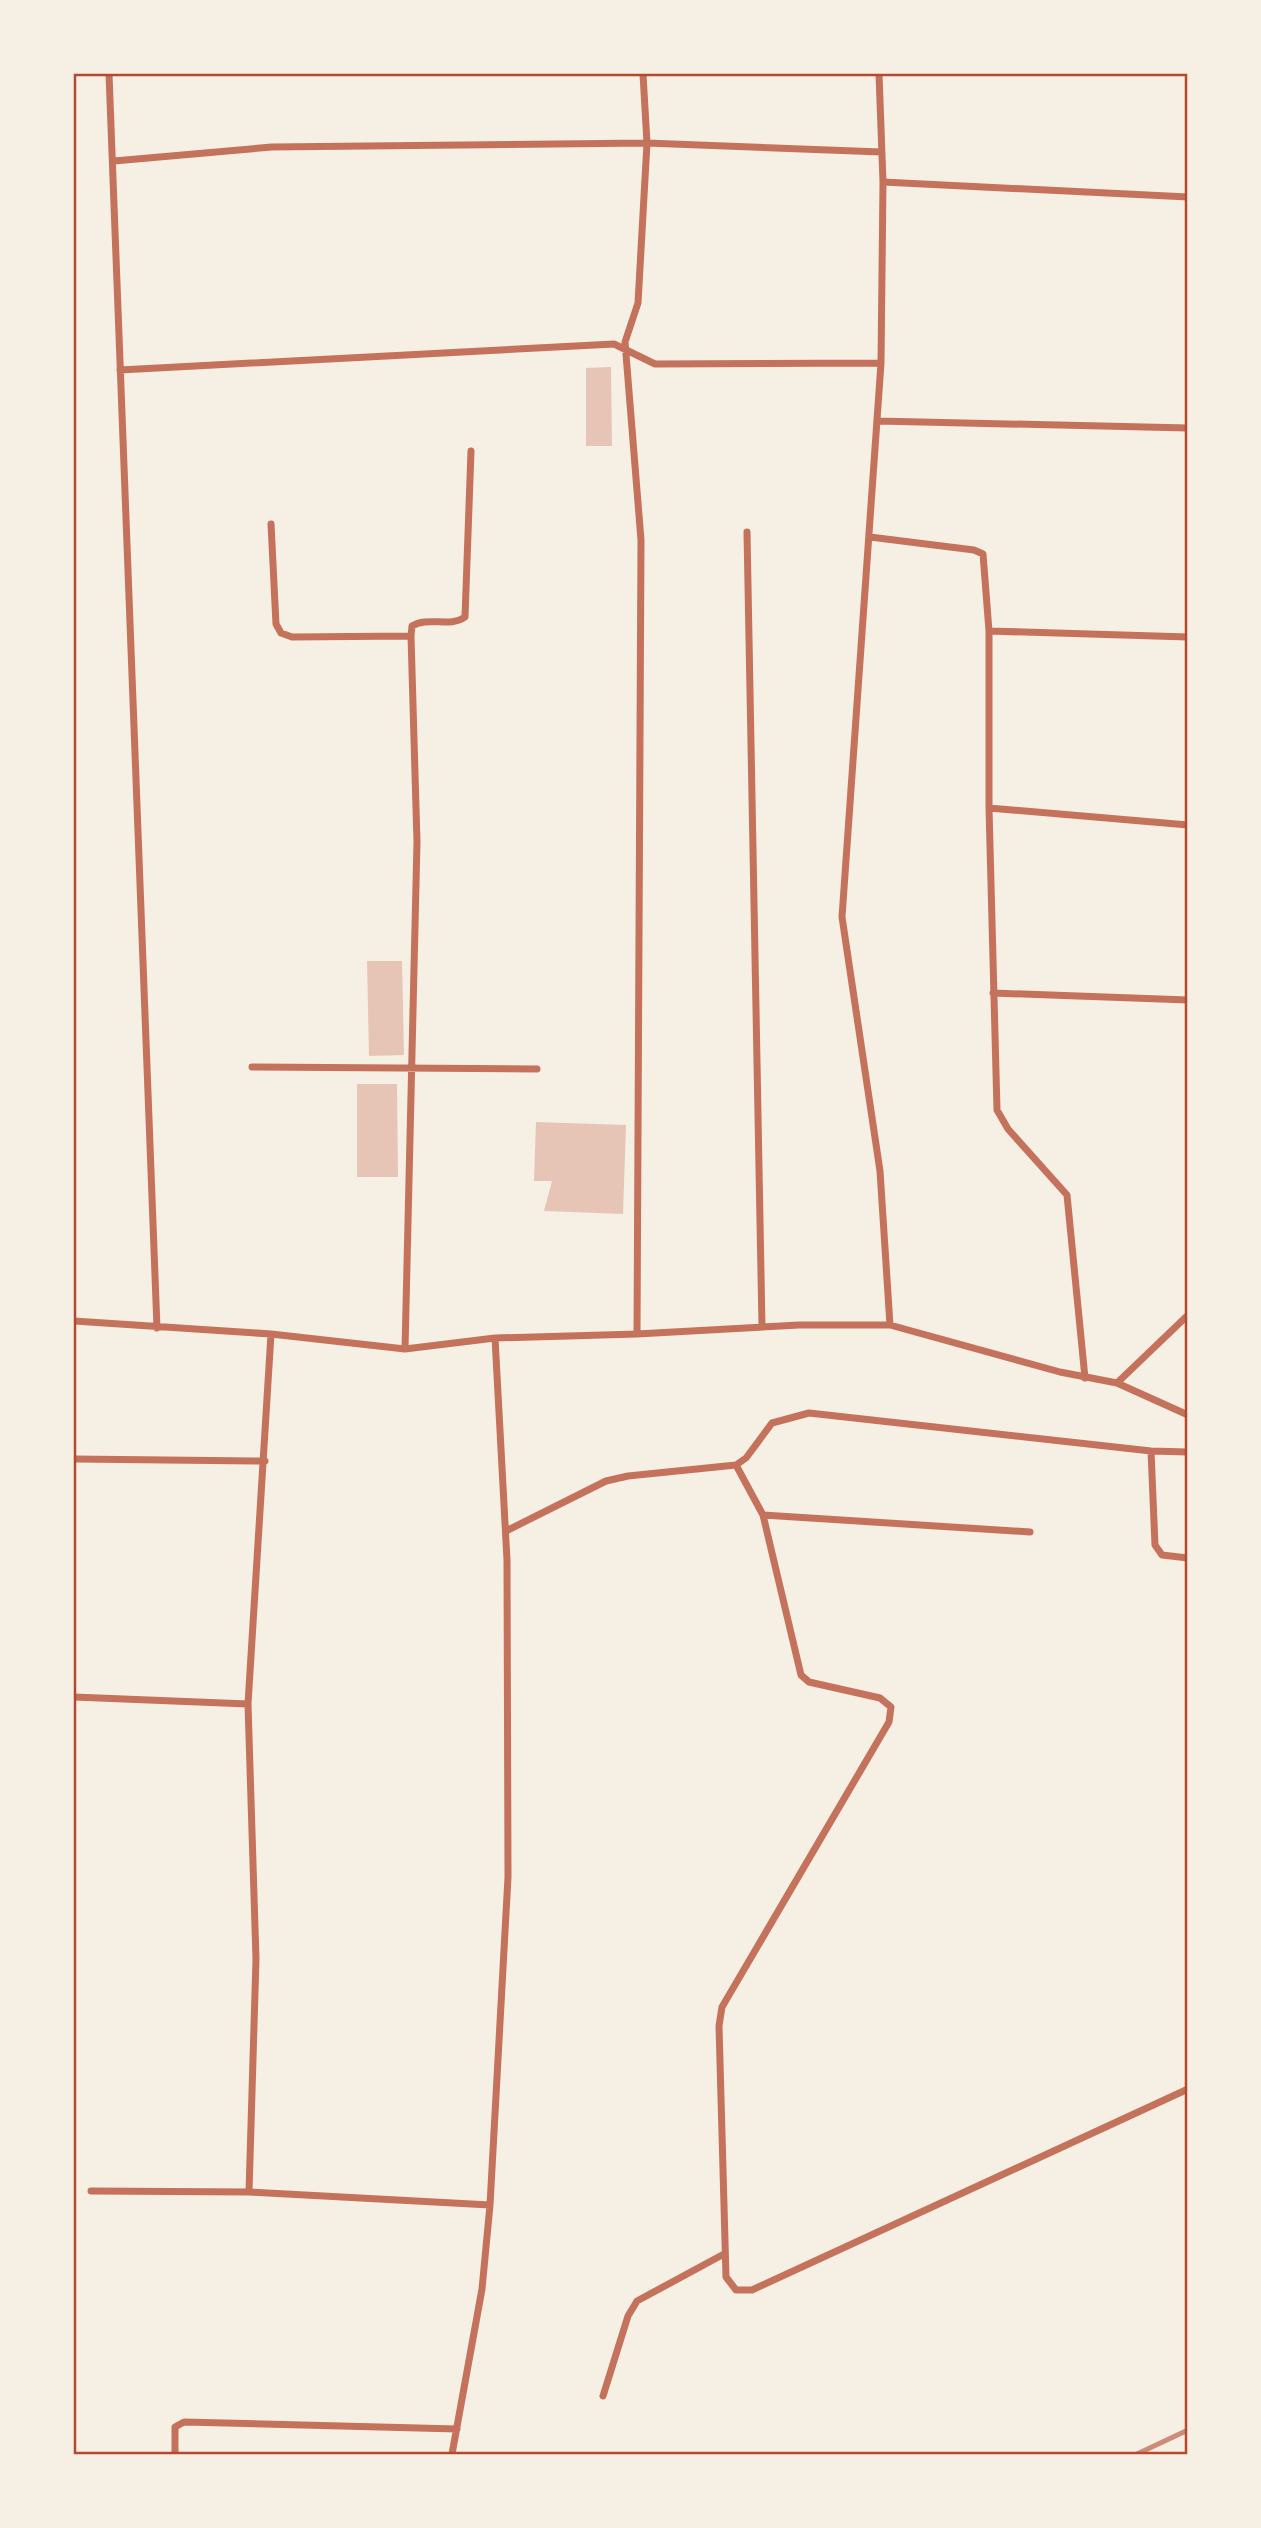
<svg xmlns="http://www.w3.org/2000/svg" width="1261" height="2528" font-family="'Libre Baskerville',serif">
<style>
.building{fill:#e6c5b7}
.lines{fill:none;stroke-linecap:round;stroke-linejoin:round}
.minor{stroke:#c5725c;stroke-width:7}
.rail{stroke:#cf8b77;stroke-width:5}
.neatline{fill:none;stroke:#b5482f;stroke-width:2.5}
</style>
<rect width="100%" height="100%" fill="#f6efe4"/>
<path class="building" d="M 611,367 L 612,446 L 586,446 L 586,368 Z
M 367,961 L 402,961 L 404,1055 L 369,1056 Z
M 357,1084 L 397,1084 L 398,1177 L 357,1177 Z
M 536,1122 L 626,1125 L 623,1214 L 544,1211 L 552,1181 L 534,1181 Z"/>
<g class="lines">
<path class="minor" d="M 109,74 L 157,1328
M 879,74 L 883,182 L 881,363 L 842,917 L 880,1171 L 890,1325
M 114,161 L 272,147 L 647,143 L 881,152
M 883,182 L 1188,197
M 120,370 L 614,344 L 655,364 L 881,363
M 878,421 L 1188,428
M 271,524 L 276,624 L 281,633 L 292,637 L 411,636
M 747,532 L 762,1327
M 870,537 L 974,550 L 983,554 L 989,631 L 989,808 L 997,1110 L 1008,1129 L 1067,1195 L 1085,1378
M 989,631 L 1188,637
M 989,808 L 1188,825
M 993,993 L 1188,1000
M 252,1067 L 537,1069
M 74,1321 L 271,1334 L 405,1349 L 495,1338 L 637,1334 L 799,1325 L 890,1325 L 1060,1372 L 1117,1383 L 1188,1415
M 637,1334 L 641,540 L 625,342 L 638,303 L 647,143 L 643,74
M 405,1349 L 417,842 L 411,636 L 412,626 C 428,616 450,628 465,617 L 471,451
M 1117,1383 L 1188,1315
M 1151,1451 L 1155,1545 L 1162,1555 L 1188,1558
M 74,1459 L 265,1461
M 736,1465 L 763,1515 L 801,1675 L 809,1682 L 880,1698 L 891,1707 L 889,1722 L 722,2007 L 719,2026 L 726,2277 L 736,2290 L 752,2290 L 1188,2089
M 763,1515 L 1030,1532
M 506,1531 L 606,1481 L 628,1476 L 736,1465 L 746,1458 L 772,1423 L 809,1413 L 1151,1451 L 1188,1452
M 74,1697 L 248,1704
M 91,2191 L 249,2192 L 490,2205
M 249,2192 L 256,1959 L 248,1704 L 271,1334
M 603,2396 L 628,2316 L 637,2301 L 724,2254
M 175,2454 L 175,2427 L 184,2422 L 457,2429
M 452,2454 L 482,2289 L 490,2205 L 508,1877 L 507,1560 L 495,1338"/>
<path class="rail" d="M 1137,2454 L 1188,2430"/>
</g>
<rect width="1261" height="2528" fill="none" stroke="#f6efe4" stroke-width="150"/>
<rect x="75" y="75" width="1111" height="2378" class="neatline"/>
</svg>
